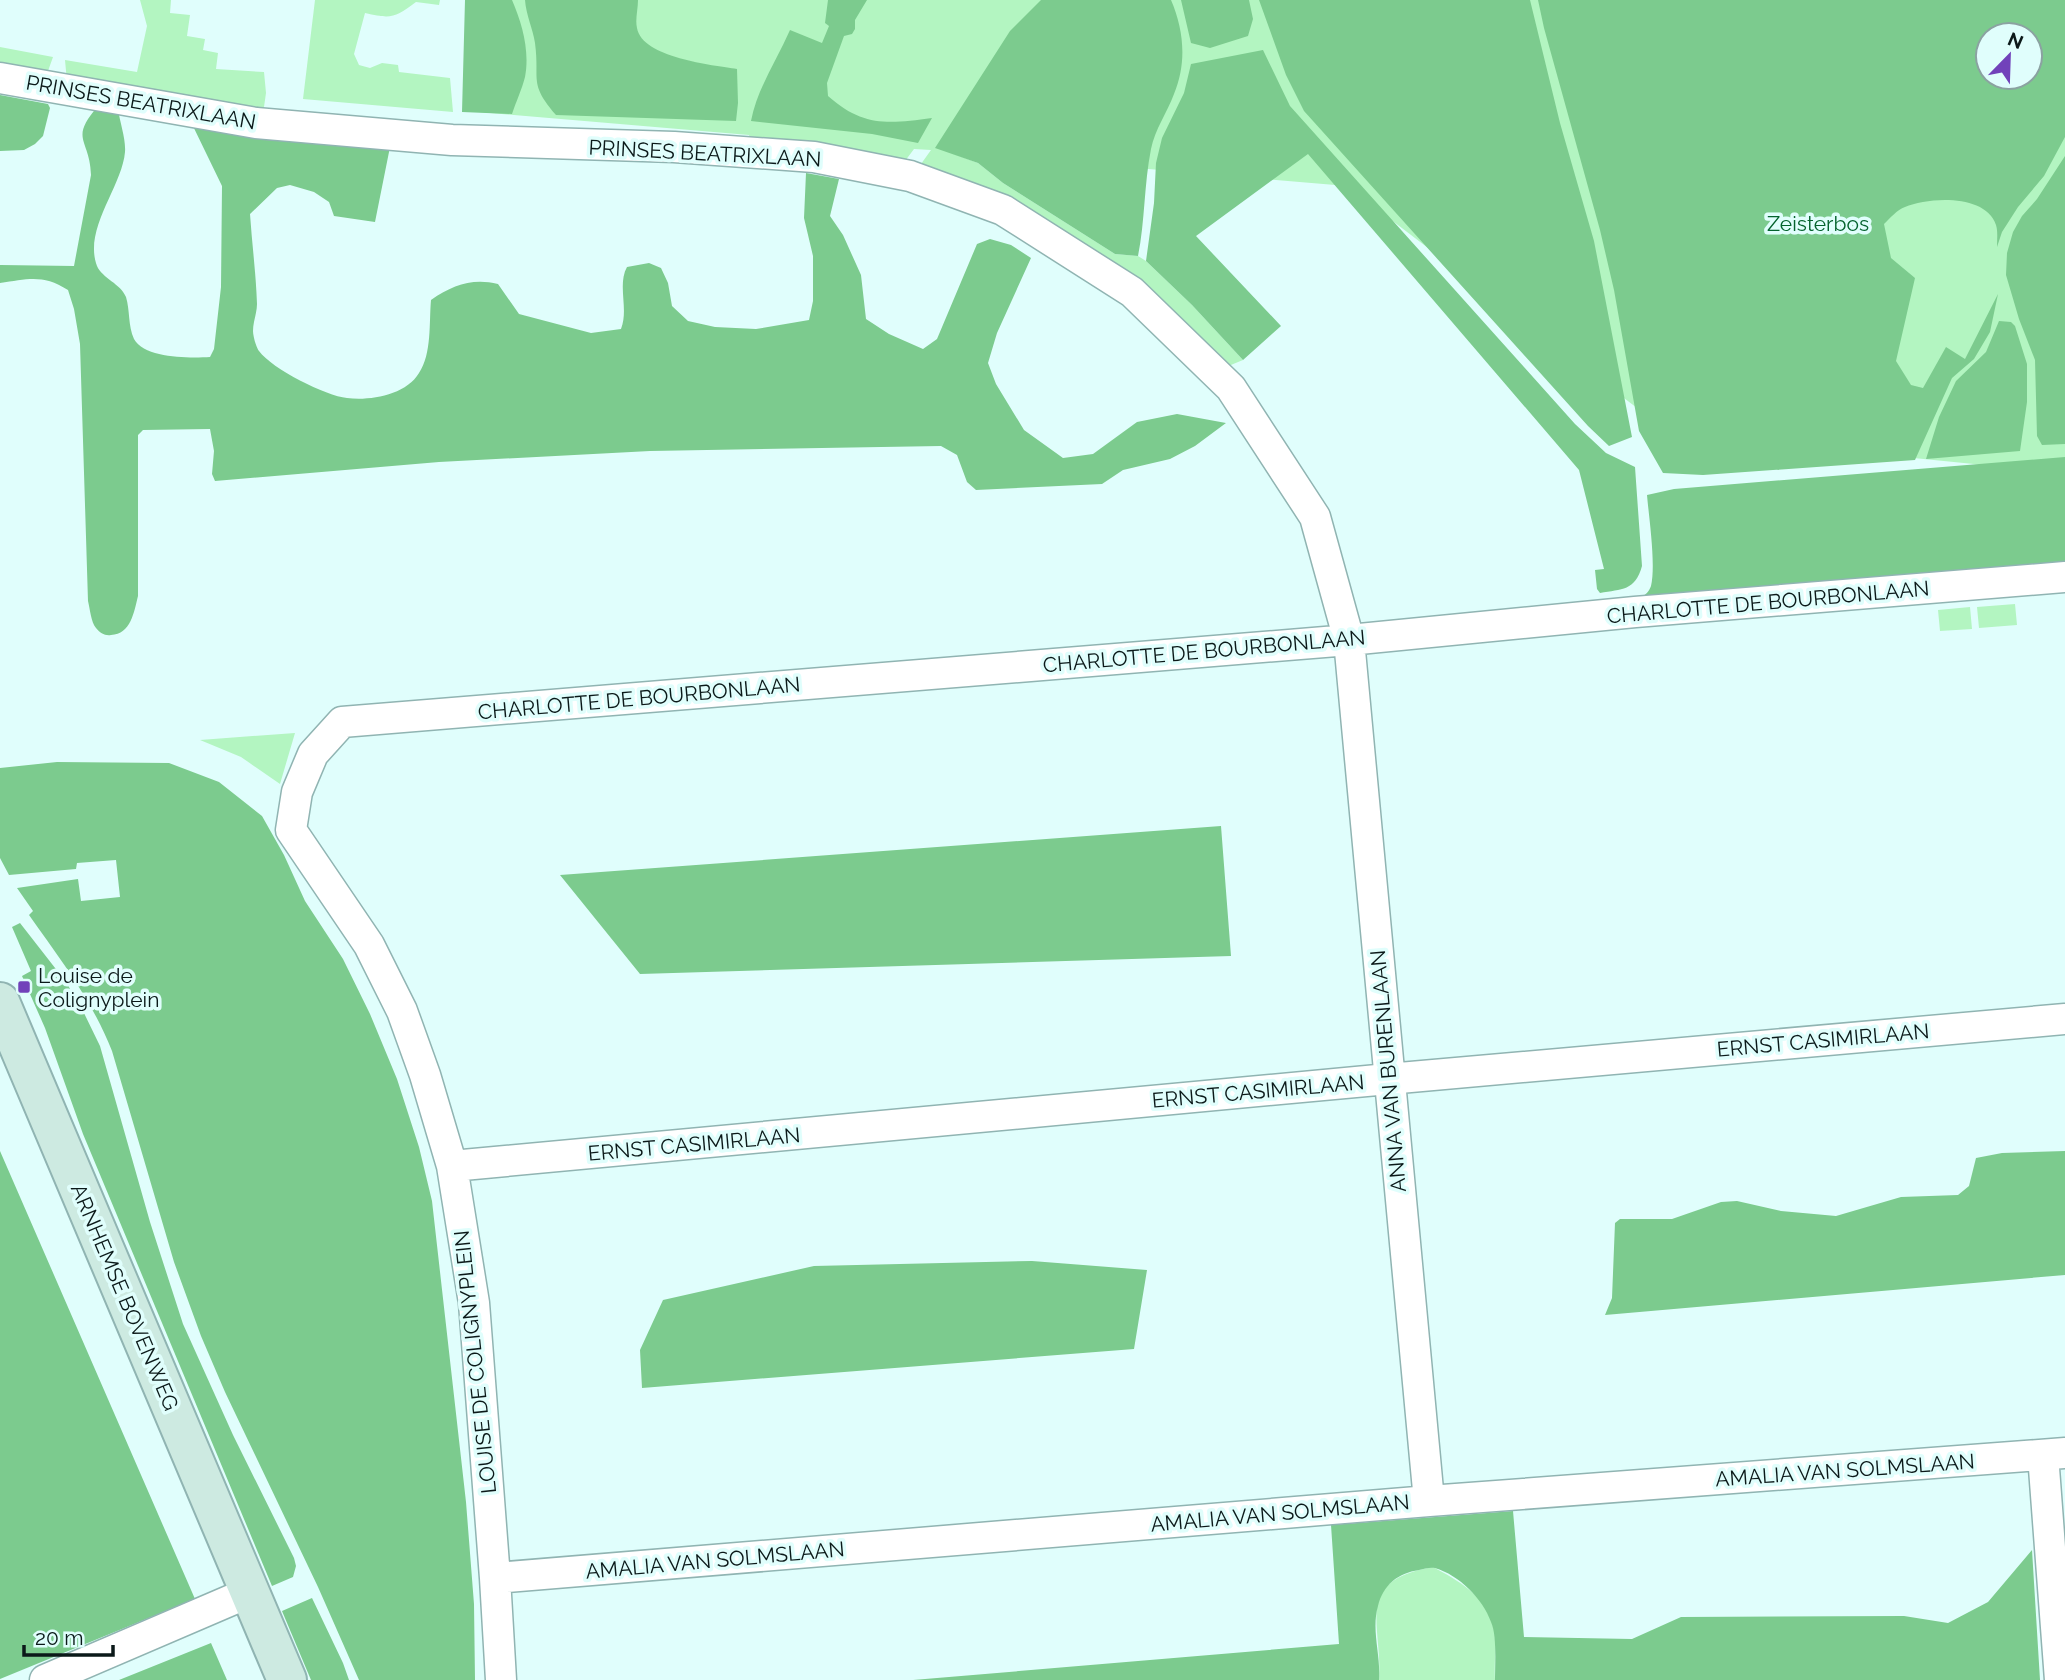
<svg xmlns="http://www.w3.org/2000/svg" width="2065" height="1680" font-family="Raleway,sans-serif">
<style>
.green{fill:#b3f5c1;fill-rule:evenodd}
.forest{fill:#7ccb8e;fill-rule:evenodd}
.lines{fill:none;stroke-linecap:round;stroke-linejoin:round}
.street-casing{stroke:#90b4b2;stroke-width:33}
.secondary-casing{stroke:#90b4b2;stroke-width:42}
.street{stroke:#fff;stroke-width:30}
.secondary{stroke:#cdeae1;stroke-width:38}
.poi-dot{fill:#7142ba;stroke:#e0fefc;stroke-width:2.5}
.labels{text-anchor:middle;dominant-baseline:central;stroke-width:7;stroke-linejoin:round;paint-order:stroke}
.street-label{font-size:21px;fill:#0b1919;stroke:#e0fefc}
.park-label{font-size:21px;fill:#04632d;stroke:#e0fefc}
.poi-label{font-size:21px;fill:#0b1919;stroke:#e0fefc;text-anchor:start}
</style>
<rect width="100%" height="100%" fill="#e0fefc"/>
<path class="green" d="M 140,0 L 171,0 L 170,13 L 190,15 L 187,36 L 205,39 L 203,50 L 218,53 L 216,69 L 264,72 L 266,93 L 263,114 L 67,82 L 65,60 L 137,72 L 147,26 Z
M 315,0 L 440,0 L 439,5 L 416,2 C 395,18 391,19 365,13 L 354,54 L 359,65 L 370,68 L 382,63 L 398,65 L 399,72 L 450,78 L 453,112 L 303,99 Z
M 476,0 L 2065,0 L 2065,473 L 1671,434 L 1347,186 L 949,152 L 978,163 L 1003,183 L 1115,254 L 1138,256 L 1146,261 L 1192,305 L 1243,360 L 1226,367 L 984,188 L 921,164 L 931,150 L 914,149 L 905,161 L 750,138 L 749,135 L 479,112 ZM 1988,35 L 2030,35 L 2030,77 L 1988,77 Z
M 0,47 L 53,57 L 48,71 L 43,77 L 0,69 Z
M 2015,604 L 2017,625 L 1979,628 L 1977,607 Z
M 1970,607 L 1972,629 L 1940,631 L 1938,610 Z
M 295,733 L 280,784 L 241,757 L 200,740 Z
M 1433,1567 C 1457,1580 1485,1595 1493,1624 C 1497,1639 1494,1664 1495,1680 L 1379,1680 C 1383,1623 1352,1581 1433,1567 Z"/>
<path class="forest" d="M 465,0 L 512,0 C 522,23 530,51 525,77 C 522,89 516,102 512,114 L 462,112 Z
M 525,0 L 638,0 C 638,9 635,20 637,28 C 642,58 713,65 737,69 L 738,103 L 736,121 L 556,115 C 528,83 540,80 535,43 C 533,29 526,15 525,0 Z
M 828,0 L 867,0 L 855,20 L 855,29 L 852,34 L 844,36 L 827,83 L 828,96 C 863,127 888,124 932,118 L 918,143 L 872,134 L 751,121 C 757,89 777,60 790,30 L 822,43 L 829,26 L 825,23 Z
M 1041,0 L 1171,0 C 1184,30 1187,63 1174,94 C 1167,113 1155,129 1151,149 C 1144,184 1145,221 1138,256 L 1115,254 L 1003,183 L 978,163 L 935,148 L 1010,31 Z
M 1181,0 L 1249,0 L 1253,19 L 1248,36 L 1210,48 L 1191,43 Z
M 1259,0 L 1530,0 L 1560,123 L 1594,241 L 1632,437 L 1609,446 L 1588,426 L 1304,111 L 1286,75 Z
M 1538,0 L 2065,0 L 2065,137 L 2044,176 L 2018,207 L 2002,232 L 1997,247 C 1997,240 1998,231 1996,225 C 1986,194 1929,197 1905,207 C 1897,210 1890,218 1884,224 L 1891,258 L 1915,278 L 1896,361 L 1911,385 L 1923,388 L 1946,347 L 1965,359 L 1998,294 L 1990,332 L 1974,359 L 1952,378 L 1915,460 L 1703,475 L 1663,473 L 1639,431 L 1614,290 L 1600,230 L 1544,28 ZM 1988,35 L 2030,35 L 2030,77 L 1988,77 Z
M 1263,50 L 1290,106 L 1575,424 L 1606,453 L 1635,467 L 1642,566 C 1635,591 1622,589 1600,593 L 1597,589 L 1595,570 L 1604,569 L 1579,470 L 1308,154 L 1196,236 L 1281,326 L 1243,360 L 1192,305 L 1146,261 L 1154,203 L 1156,163 L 1162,138 L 1184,93 L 1191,64 Z
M 0,95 L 48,104 L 50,108 L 43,136 L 35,144 L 24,150 L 0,151 Z
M 99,105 L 118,109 C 120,123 126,139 125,152 C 122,187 83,229 97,266 C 102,278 121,284 126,297 C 130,310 128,326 134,339 C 145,359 191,358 210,357 L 214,349 L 221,287 L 222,186 L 191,122 L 390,147 L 375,222 L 334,216 L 329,202 L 314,192 L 290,185 L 277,188 L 250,214 C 252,244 256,274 257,304 C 257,313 253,322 253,331 C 253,336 256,347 259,351 C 272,369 326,396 347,398 C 370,401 406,395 419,373 C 432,354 429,322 431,300 C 453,285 472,278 498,284 L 519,314 L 591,333 L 621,329 C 629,309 617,285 627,267 L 649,263 L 661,268 L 668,283 L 672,306 L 688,321 L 715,327 L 756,329 L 809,320 L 813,301 L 813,256 L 804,218 L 806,173 L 839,179 L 830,216 L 843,235 L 861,275 L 866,319 L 889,334 L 923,349 L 937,339 L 977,244 L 990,239 L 1011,245 L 1031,258 L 997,333 L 988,363 L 996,384 L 1024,430 L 1063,458 L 1093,454 L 1137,422 L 1177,414 L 1226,423 L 1195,446 L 1170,459 L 1123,470 L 1102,484 L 976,490 L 967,482 L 957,455 L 941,446 L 650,451 L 439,462 L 215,481 L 212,474 L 214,451 L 210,429 L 143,430 L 138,435 L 138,596 C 134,612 131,634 111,635 C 105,636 100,633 96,628 C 91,622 90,609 88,601 L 80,344 L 74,309 L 68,290 C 43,274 28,279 0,283 L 0,265 L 74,266 L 91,175 C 90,138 68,140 99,105 Z
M 2065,156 L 2065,444 L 2042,445 L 2037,436 L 2035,360 L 2019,319 L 2006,275 L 2007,253 L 2013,232 L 2022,216 L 2037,199 Z
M 1999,321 L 2011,322 L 2015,326 L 2027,364 L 2027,402 L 2020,451 L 1926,459 L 1939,417 L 1956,381 L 1986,352 Z
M 2065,457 L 2065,563 L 1640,598 C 1645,595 1649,592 1651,586 C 1656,565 1649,518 1647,495 L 1674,489 Z
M 57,762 L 169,763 L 219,782 L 262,816 L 284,855 L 305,901 L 343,959 L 370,1014 L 397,1079 L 419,1147 L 432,1201 L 466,1502 L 474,1604 L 475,1680 L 359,1680 L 318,1587 L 225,1392 L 201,1336 L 174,1262 L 112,1051 C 92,1000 60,959 29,915 L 33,911 L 17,888 L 78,879 L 81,901 L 120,897 L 116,860 L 77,863 L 76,869 L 9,875 L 0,858 L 0,768 Z
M 1221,826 L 1231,956 L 640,974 L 560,875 Z
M 20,923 L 66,982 L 83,1011 L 100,1046 L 150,1222 L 183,1324 L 233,1435 L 294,1558 L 296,1566 L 293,1577 L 272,1586 L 83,1134 L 45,1028 L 22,976 L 31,971 L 12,927 Z
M 0,1151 L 195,1599 L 0,1679 Z
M 2065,1151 L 2065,1275 L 1605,1315 L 1612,1298 L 1615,1223 L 1620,1219 L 1672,1219 L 1721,1202 L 1737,1201 L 1781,1211 L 1836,1216 L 1901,1197 L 1958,1195 L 1969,1186 L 1976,1158 L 2002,1153 Z
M 1032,1261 L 1147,1270 L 1134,1349 L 642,1388 L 640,1350 L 663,1300 L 814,1266 Z
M 1513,1511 L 1524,1637 L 1632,1639 L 1681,1617 L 1904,1616 L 1948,1623 L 1988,1602 L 2032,1550 L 2040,1680 L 1495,1680 C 1495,1664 1497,1635 1491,1622 C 1483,1599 1459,1575 1435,1568 C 1430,1567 1424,1569 1419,1570 C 1398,1573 1383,1585 1378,1606 C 1371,1630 1381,1655 1379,1680 L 913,1680 L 1339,1644 L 1331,1525 Z
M 312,1598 L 343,1663 L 349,1680 L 311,1680 L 282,1611 Z
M 211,1643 L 227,1680 L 119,1680 Z"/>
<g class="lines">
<defs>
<path id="street" d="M 0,78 L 256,123 L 452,140 L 674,147 L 814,157 L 910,176 L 1003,210 L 1132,292 L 1231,388 L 1315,517 L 1349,640 L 1429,1501
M 452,1166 L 1388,1079 L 2065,1019
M 2043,1455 L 2060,1680
M 495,1578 L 1429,1501 L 2065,1453
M 45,1680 L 250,1592
M 501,1680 L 495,1578 L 474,1303 L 452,1166 L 425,1075 L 402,1011 L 369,945 L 291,830 L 297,792 L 313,754 L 342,722 L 1349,640 L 1635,612 L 2065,577"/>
<path id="secondary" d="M 0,1002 L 287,1680"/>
</defs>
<use href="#street" class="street-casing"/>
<use href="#secondary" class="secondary-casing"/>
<use href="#street" class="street"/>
<use href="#secondary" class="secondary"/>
</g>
<rect class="poi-dot" x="17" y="980" width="14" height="14" rx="3.5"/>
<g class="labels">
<g class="street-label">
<text transform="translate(141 102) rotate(10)">PRINSES BEATRIXLAAN</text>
<text transform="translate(705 153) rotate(3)">PRINSES BEATRIXLAAN</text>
<text transform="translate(1768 602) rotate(-5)">CHARLOTTE DE BOURBONLAAN</text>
<text transform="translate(1204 651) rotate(-5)">CHARLOTTE DE BOURBONLAAN</text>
<text transform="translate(639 698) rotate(-5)">CHARLOTTE DE BOURBONLAAN</text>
<text transform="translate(1823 1040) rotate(-5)">ERNST CASIMIRLAAN</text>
<text transform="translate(1388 1071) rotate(-95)">ANNA VAN BURENLAAN</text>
<text transform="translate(1258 1091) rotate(-5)">ERNST CASIMIRLAAN</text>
<text transform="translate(694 1144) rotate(-5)">ERNST CASIMIRLAAN</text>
<text transform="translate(125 1297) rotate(67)">ARNHEMSE BOVENWEG</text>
<text transform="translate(475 1362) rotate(-96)">LOUISE DE COLIGNYPLEIN</text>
<text transform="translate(1845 1470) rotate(-4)">AMALIA VAN SOLMSLAAN</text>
<text transform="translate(1280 1513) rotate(-5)">AMALIA VAN SOLMSLAAN</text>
<text transform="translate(715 1560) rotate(-5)">AMALIA VAN SOLMSLAAN</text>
</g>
<g class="park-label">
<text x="1818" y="223">Zeisterbos</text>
</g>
<g class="poi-label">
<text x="38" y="975">Louise de<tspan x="38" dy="24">Colignyplein</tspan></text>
</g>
</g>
<g transform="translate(2009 56) rotate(23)"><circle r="33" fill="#e0fefc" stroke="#8ba2a1" stroke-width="2"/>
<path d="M0-5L12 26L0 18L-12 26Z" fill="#7142ba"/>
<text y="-10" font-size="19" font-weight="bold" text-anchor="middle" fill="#0b1919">N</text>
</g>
<path d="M24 1645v10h89v-10" fill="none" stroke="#0b1919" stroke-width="3.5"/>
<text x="35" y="1645" font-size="21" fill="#0b1919" stroke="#e0fefc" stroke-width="5" paint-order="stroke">20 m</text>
</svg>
